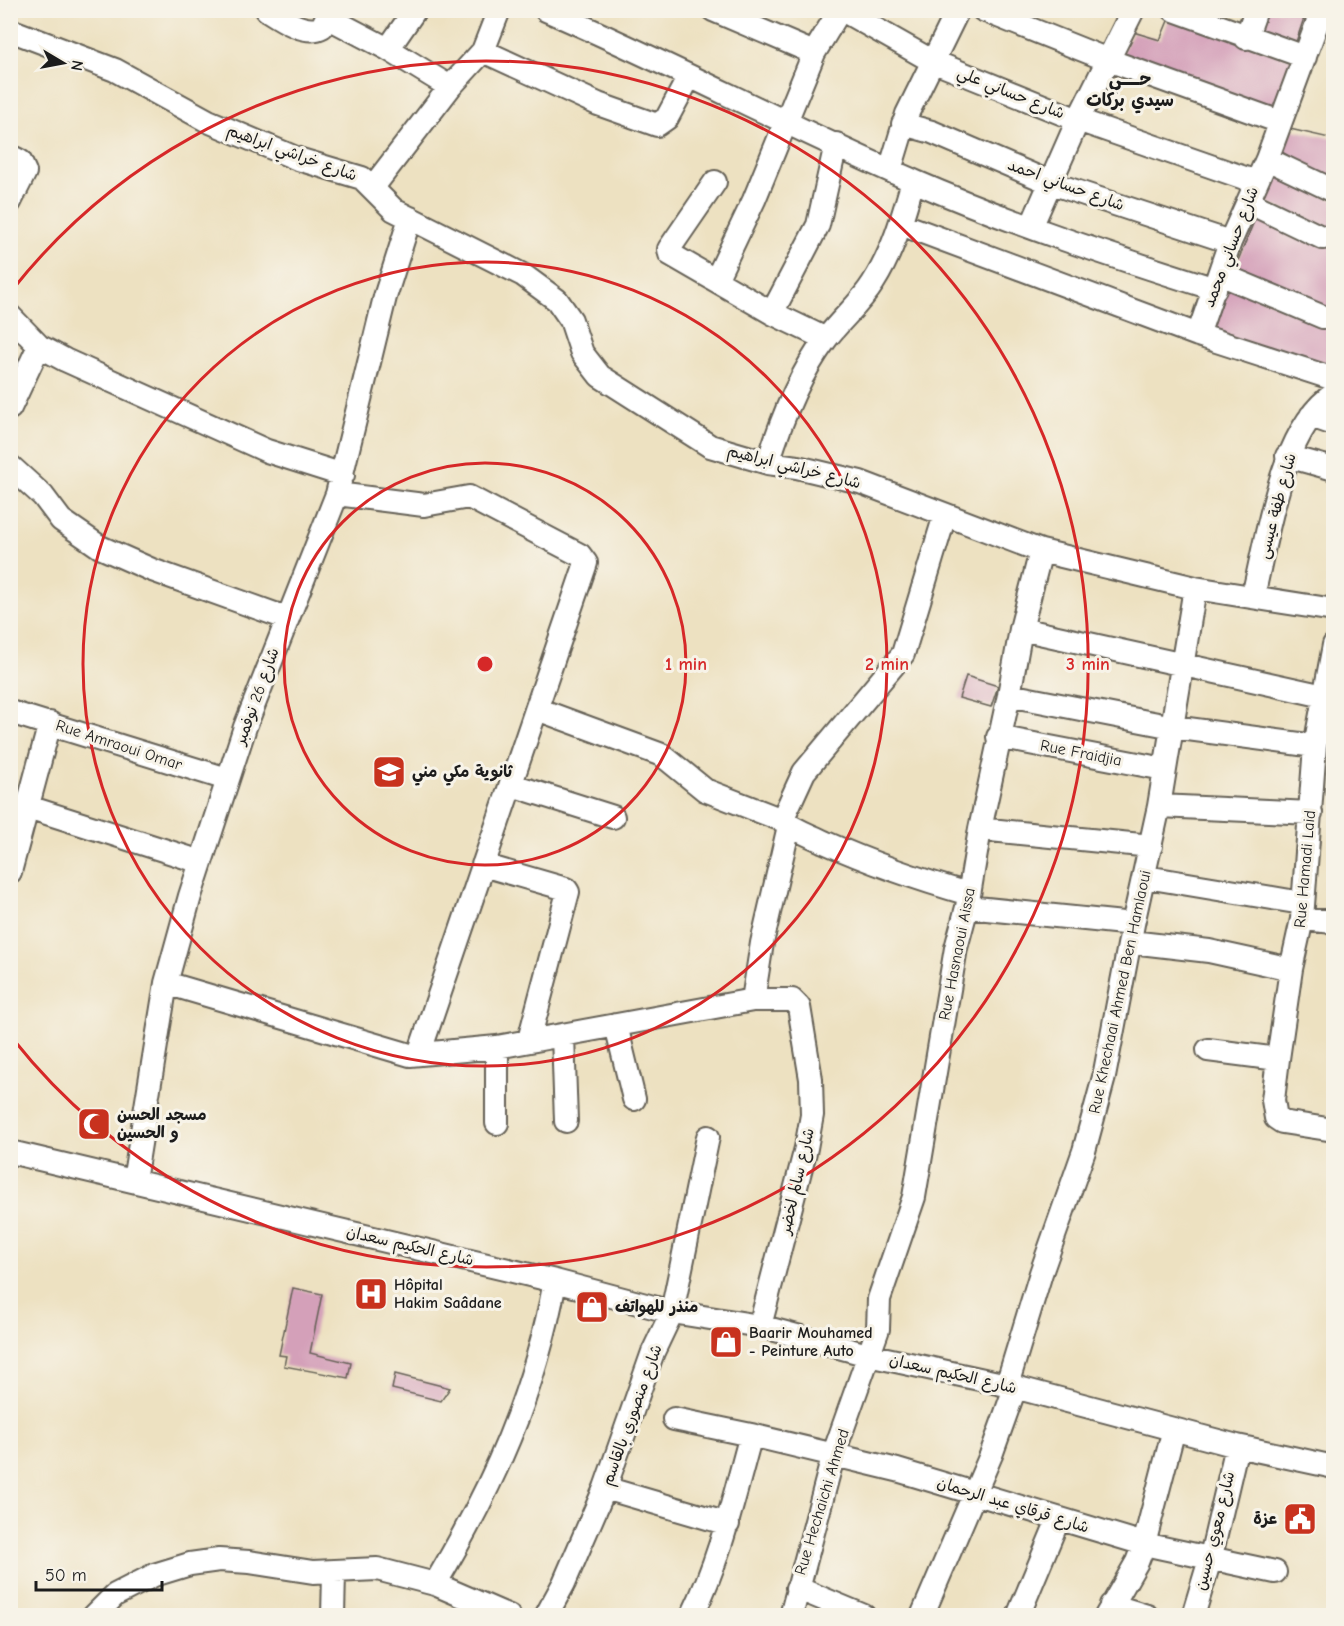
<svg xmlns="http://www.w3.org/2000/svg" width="1344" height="1626" font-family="'Comic Neue','Playpen Sans Arabic',sans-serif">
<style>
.building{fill:#d4a0b9}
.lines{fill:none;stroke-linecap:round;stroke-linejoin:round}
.minor-casing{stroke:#656156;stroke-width:26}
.minor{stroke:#fff;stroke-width:22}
.ring{fill:none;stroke:#d62828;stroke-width:3}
.labels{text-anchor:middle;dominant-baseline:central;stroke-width:6;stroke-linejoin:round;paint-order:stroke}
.street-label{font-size:16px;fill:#1c1c1c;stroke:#f7f3e8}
.poi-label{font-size:16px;font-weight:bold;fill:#1c1c1c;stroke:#f7f3e8;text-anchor:start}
.neighbourhood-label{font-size:18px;font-weight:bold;fill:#1c1c1c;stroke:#f7f3e8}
.centre{fill:#d62828;stroke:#f7f3e8;stroke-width:3}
.ring-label{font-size:18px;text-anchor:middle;font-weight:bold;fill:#d62828;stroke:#f7f3e8;stroke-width:6;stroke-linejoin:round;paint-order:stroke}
</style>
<rect width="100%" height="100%" fill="#f7f3e8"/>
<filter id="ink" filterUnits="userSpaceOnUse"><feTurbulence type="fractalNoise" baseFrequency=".0167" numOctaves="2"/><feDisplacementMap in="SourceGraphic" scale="12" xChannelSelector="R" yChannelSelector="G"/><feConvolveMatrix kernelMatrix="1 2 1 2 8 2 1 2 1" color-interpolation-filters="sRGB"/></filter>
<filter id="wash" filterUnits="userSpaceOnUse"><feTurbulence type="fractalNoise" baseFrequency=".008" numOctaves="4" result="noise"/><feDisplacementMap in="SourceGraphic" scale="24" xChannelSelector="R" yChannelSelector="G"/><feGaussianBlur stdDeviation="1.35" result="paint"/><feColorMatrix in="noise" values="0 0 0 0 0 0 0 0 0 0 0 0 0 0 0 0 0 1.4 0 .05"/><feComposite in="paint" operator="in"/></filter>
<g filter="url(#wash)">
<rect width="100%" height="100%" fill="#ede1c1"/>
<g id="blocks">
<path class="building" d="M 1266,10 L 1319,10 L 1317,15 L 1306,12 L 1296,42 L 1258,31 Z
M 1170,16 L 1292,59 L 1278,110 L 1120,57 L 1133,32 L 1160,40 Z
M 1290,129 L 1334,139 L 1334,183 L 1282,152 Z
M 1273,169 L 1334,200 L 1334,234 L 1262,200 Z
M 1257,214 L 1334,234 L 1334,315 L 1233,273 Z
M 1229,284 L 1329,326 L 1334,316 L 1334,376 L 1210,334 Z
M 966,676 L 998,686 L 991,707 L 959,698 Z
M 293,1288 L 322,1294 L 310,1353 L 351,1363 L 348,1378 L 284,1366 L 286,1356 L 279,1355 Z
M 395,1374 L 450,1388 L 441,1401 L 392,1389 Z"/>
</g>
</g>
<g filter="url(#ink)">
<use href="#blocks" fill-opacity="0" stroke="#656156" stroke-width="1.5"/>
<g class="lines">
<defs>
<path id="minor" d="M 267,10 C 281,19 306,36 322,27 L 330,10
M 546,10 C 671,64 791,128 916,182 C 1013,224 1114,257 1215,289
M 713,10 L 814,53
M 842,10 L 932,61 L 1078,120 L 1256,182
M 983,10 L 1108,60 L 1280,122
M 1174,10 L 1305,57
M 327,17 L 388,49 L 450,87
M 10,30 L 115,70 L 208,121 L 298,159 L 362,178 L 394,210 L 523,275 L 557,300 L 571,320 L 582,353 L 600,376 L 710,446 L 768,463 L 797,467 L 860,482 L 1041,551 L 1195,588 L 1334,610
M 1246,38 L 1256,10
M 388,49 L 415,10
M 483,51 L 598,104 L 657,125 L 667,118 L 689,77
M 903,124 L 932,132 L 1051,183 L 1230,242
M 10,156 L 20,161 L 25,172 L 10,202
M 1267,159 L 1334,191
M 890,170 L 907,114 L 958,10
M 715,182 L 669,249 L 670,254 L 772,313 L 826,339
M 373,187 L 450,87 L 483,51 L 499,10
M 1248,202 L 1323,238
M 901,224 L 1198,335 L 1334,379
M 1031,227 L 1078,120 L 1133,10
M 1220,274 L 1323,317
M 716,280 L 754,200 L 814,53 L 840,10
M 772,313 L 818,225 L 836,144
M 10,316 L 39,346 L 65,360 L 267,451 L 343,475
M 1198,335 L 1230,242 L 1267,159 L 1322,10
M 10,408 L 39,346
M 1311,416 L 1334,424
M 1287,456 L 1334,469
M 768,463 C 781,420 799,375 826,339 C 841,319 860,304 873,283 C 893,252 903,216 913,181
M 10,466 L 43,496 L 61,520 L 100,547 L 152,570 L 286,618
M 337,494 L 424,505 L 469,497 L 580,555 L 586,563 L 419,1054
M 1253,596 C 1267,539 1281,428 1334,394
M 1021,629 L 1324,696
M 1009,695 L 1173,727 L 1315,746
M 537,709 L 662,755 L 705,790 L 782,820 C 794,830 810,835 824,842 C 871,863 920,880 969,894
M 10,712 L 227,779
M 998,737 L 1164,769
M 512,785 L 613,817
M 1159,806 L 1311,813
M 28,807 L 201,862
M 782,820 L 804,772 L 903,654 L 945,515
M 980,829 L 1151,846
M 483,865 L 566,889 L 568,892 L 529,1040
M 10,872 L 50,723
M 1146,877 L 1302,903
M 967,907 L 1133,924
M 1302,919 L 1334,922
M 1131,942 L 1209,951 L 1291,969
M 166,983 L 410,1055 L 497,1047 L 753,1000 L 792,1000 L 799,1007 L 811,1079 L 812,1115 L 806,1148 L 760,1326
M 753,1000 L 762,943 L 789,826
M 616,1025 L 634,1099
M 563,1035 L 566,1121
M 497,1047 L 497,1123
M 1208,1050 L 1278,1059 L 1291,969 L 1302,919 L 1315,746 L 1334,645
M 1278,1059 L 1273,1100 L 1276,1118 L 1282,1122 L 1334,1130
M 10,1152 L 555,1281 L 672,1312 L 760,1326 L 868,1355 L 1007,1385 L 1237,1446 L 1334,1467
M 134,1181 L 166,983 L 190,896 L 245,727 L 337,494 L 385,297 L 410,218
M 1007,1385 L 1041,1273 L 1084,1151 L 1104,1077 L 1133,924 L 1159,806 L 1195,588
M 674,1419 L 751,1435
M 605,1488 L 728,1524
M 435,1584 C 493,1486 535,1394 555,1281
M 797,1588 L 864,1616
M 1111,1605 L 1147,1616
M 94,1616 L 115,1595 L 154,1575 L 190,1564 L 219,1560 L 249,1562 L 313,1572 L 377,1569 L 435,1584 L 509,1616
M 333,1616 L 334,1573
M 546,1616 L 564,1583 L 605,1488 L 653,1352 L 672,1312 L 708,1137
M 692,1616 C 721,1557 734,1496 751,1435 L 897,1470 L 1144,1544 L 1275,1572
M 791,1616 L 834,1453 L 878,1329 L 879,1299 L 914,1197 L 956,948 L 967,907 L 980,829 L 1009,695 L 1021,629 L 1041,551
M 922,1616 L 991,1455 L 1015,1388
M 1018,1616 L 1058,1520
M 1106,1616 L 1137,1562 L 1144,1544 L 1174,1429
M 1193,1616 L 1211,1556 L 1237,1446"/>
</defs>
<use href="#minor" class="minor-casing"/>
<use href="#minor" class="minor"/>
</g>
</g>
<g class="ring">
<circle cx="485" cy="664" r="201"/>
<circle cx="485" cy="664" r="402"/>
<path d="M13 289A603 603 0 1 1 13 1039"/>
</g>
<defs>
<symbol id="school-square" viewBox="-11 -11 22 22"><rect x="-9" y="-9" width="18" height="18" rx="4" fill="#c8321e" stroke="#f7f3e8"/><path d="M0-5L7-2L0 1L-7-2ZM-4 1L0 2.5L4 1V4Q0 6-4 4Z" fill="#fff"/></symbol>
<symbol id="mosque-square" viewBox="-11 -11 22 22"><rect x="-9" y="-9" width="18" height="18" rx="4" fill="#c8321e" stroke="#f7f3e8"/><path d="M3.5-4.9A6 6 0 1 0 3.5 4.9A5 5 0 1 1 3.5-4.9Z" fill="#fff"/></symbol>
<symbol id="hospital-square" viewBox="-11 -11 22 22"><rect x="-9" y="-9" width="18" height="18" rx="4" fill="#c8321e" stroke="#f7f3e8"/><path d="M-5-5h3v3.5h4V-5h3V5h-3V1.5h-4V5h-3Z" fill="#fff"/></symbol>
<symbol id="shop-square" viewBox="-11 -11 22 22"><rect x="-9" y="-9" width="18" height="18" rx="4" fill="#c8321e" stroke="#f7f3e8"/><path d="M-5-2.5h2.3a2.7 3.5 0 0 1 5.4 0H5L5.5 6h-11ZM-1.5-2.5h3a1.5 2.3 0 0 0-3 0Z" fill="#fff"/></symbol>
<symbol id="civic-square" viewBox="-11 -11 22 22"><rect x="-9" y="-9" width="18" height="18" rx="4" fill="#c8321e" stroke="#f7f3e8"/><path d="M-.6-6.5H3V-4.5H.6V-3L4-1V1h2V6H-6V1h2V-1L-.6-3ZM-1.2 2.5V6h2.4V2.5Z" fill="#fff"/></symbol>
</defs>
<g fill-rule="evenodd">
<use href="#school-square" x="370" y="753" width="38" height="38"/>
<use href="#mosque-square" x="75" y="1105" width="38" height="38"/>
<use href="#hospital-square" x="352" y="1275" width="38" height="38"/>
<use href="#shop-square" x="573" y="1288" width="38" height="38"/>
<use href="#shop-square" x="707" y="1323" width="38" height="38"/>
<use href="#civic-square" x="1281" y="1500" width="38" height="38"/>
</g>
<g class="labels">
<g class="street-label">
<text transform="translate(1011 93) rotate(22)">شارع حساني علي</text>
<text transform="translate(292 153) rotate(20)">شارع خراشي ابراهيم</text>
<text transform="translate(1066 185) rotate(20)">شارع حساني احمد</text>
<text transform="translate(1231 247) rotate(-69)">شارع حساني محمد</text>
<text transform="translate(794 467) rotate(14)">شارع خراشي ابراهيم</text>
<text transform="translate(1277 506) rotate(-75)">شارع طفة عيسى</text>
<text transform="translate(257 696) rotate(-70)">شارع 26 نوفمبر</text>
<text transform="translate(119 745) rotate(18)">Rue Amraoui Omar</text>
<text transform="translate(1081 753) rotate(11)">Rue Fraidjia</text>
<text transform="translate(1305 869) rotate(-85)">Rue Hamadi Laid</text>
<text transform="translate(957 954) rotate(-79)">Rue Hasnaoui Aissa</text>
<text transform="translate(1120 992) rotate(-78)">Rue Khechaai Ahmed Ben Hamlaoui</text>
<text transform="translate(797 1181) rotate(-77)">شارع سالم لخضر</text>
<text transform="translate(410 1246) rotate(13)">شارع الحكيم سعدان</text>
<text transform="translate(953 1374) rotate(13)">شارع الحكيم سعدان</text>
<text transform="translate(632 1415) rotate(-70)">شارع منصوري بالقاسم</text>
<text transform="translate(822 1502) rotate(-73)">Rue Hechaichi Ahmed</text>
<text transform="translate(1013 1505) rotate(17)">شارع قرقاي عبد الرحمان</text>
<text transform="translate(1215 1531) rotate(-76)">شارع معوي حسين</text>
</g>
<g class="poi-label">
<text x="412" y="772">ثانوية مكي مني</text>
<text x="117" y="1115">مسجد الحسن<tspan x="117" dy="18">و الحسين</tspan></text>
<text x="394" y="1285">Hôpital<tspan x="394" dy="18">Hakim Saâdane</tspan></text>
<text x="615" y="1307">منذر للهواتف</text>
<text x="749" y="1333">Baarir Mouhamed<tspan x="749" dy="18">- Peinture Auto</tspan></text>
<text x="1277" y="1519" text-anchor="end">عزة</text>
</g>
<g class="neighbourhood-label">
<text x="1130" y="79">حــــي<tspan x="1130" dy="21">سيدي بركات</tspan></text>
</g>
</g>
<circle cx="485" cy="664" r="9" class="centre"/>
<g class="ring-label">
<text x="686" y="670">1 min</text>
<text x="887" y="670">2 min</text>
<text x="1088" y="670">3 min</text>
</g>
<rect width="1344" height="1626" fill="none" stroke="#f7f3e8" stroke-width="36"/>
<g transform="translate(63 63) rotate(100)" stroke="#f7f3e8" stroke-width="4.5" paint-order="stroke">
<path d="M0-4.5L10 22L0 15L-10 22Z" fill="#1c1c1c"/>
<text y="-9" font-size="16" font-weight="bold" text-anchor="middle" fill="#1c1c1c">N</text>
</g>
<path d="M36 1581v9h126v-9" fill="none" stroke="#1c1c1c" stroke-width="3"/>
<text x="45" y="1581" font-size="18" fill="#1c1c1c" stroke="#f7f3e8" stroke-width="4.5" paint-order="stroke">50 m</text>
</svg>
